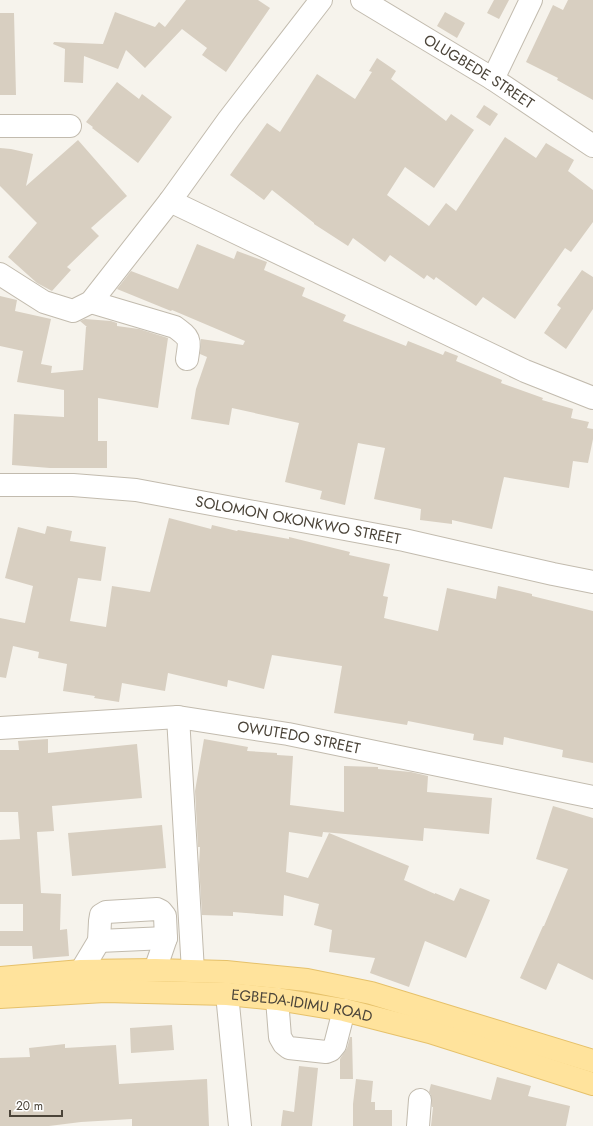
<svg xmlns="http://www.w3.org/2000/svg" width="593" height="1126" font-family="Jost,sans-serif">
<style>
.building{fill:#d8cfc1}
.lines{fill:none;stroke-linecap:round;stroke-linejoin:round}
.minor-casing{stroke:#c2bbae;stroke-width:24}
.major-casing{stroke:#e6c16a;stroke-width:24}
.minor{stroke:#fff;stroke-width:22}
.major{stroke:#ffe39c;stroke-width:22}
.labels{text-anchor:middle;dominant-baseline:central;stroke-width:3;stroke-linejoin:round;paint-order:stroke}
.street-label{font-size:15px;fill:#4b4439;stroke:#fff}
</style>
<rect width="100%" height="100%" fill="#f6f3ec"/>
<path class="building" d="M 186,0 L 258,0 L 270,8 L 226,72 L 202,55 L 207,48 L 182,29 L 145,68 L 126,50 L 118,69 L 84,56 L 83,83 L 64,82 L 65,49 L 53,44 L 54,42 L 103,44 L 115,12 L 155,27 L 159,22 L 165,27 Z
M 494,0 L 509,0 L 499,19 L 487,13 Z
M 568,0 L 593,0 L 593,100 L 557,80 L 558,78 L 526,62 L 553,5 L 563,10 Z
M 445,12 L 465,23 L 457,38 L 437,26 Z
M 0,13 L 14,13 L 16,95 L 0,95 Z
M 377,58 L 396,71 L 391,79 L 446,121 L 451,114 L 474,130 L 434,188 L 405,167 L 387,195 L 429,226 L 446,203 L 456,211 L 505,137 L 536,158 L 546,143 L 574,160 L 568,171 L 593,190 L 593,222 L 571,252 L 565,248 L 515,319 L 483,297 L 476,306 L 436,277 L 434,280 L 427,275 L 424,279 L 390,255 L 385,262 L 353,238 L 348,246 L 314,224 L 314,223 L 272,190 L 264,200 L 230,175 L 267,123 L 280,132 L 317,74 L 355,99 L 372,72 L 369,71 Z
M 117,82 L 139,99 L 142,94 L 172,117 L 138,163 L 92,128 L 93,127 L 86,122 Z
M 484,105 L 498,114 L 490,126 L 476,117 Z
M 78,140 L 127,196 L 91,228 L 99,236 L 67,267 L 71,270 L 52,291 L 37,283 L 8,257 L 37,223 L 0,186 L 0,148 L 11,149 L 33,154 L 26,186 Z
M 197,244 L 234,259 L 237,251 L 267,262 L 264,270 L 305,288 L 302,296 L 346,315 L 343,321 L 406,346 L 408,341 L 443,355 L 445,351 L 458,356 L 456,361 L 502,380 L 501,383 L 543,398 L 542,400 L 573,409 L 571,418 L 589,422 L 587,428 L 593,429 L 593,439 L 588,463 L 573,461 L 569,488 L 504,477 L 492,529 L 452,520 L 452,524 L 420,520 L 421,509 L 374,499 L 385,448 L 358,443 L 345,505 L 320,499 L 322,491 L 285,482 L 299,423 L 232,408 L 229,425 L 191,419 L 196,389 L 207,357 L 200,354 L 201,339 L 243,345 L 245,341 L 172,310 L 171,311 L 117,289 L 131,271 L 178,289 Z
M 582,270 L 593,277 L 593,309 L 566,349 L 544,333 L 561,308 L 557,305 Z
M 0,296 L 17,300 L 15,311 L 51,319 L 41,364 L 52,366 L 51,373 L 83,370 L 86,327 L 87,327 L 80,321 L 85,319 L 111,321 L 117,323 L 117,326 L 139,329 L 168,338 L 158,408 L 98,398 L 98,441 L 107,441 L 107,468 L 50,468 L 12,465 L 14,414 L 64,417 L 64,390 L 17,382 L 23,351 L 0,346 Z
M 169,518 L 211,529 L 212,525 L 237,531 L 238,530 L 289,539 L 289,537 L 350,552 L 349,555 L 390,564 L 383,596 L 388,597 L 384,618 L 438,631 L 447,588 L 496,599 L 498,586 L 532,594 L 532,596 L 593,611 L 593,763 L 562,757 L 563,750 L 504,737 L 503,745 L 473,740 L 474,734 L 408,721 L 407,725 L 334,713 L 342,666 L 272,655 L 264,689 L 228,680 L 227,687 L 168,673 L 165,691 L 122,683 L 119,702 L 94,698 L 95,696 L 63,691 L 67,664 L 38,658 L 39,652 L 13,646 L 6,678 L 0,677 L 0,618 L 25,623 L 33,586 L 5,578 L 18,527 L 45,534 L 47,526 L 72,531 L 70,541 L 106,547 L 101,581 L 78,578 L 70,621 L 106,627 L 112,586 L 150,592 Z
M 48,739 L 48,753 L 137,744 L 142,798 L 52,806 L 54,831 L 37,832 L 41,893 L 61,894 L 60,930 L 67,929 L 69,956 L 33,959 L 32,946 L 0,946 L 0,931 L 23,931 L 23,904 L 0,904 L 0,840 L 20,839 L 18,812 L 0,812 L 0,750 L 19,750 L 18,741 Z
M 204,739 L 248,747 L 247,751 L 277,753 L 277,755 L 293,756 L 290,805 L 344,812 L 344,766 L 378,767 L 378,769 L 411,772 L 428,776 L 427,792 L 492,798 L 489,834 L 424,828 L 423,841 L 323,832 L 322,837 L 289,832 L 286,872 L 308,878 L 329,833 L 409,866 L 404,880 L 435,894 L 435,893 L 454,901 L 460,888 L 490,900 L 466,958 L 425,941 L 409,987 L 370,973 L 375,958 L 329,952 L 332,930 L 314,925 L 319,904 L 284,895 L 283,916 L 233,912 L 233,916 L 202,915 L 199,865 L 200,847 L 198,847 L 195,791 Z
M 553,806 L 593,818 L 593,980 L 558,963 L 546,990 L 520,978 L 543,926 L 544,926 L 568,869 L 536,859 Z
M 162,825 L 166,868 L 72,876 L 68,833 Z
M 172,1025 L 174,1050 L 131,1053 L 130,1028 Z
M 350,1037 L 352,1037 L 353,1079 L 340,1079 L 340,1059 L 347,1048 Z
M 65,1044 L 65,1048 L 116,1045 L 119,1084 L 207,1079 L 209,1126 L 132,1126 L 132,1119 L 81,1122 L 49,1126 L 0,1126 L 0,1058 L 30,1057 L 29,1048 Z
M 299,1066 L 318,1068 L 312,1126 L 281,1126 L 283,1110 L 294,1112 Z
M 497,1077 L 531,1086 L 528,1096 L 570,1106 L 566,1126 L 431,1126 L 433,1107 L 432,1107 L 431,1095 L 429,1092 L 431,1084 L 491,1100 Z
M 356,1079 L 373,1081 L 371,1102 L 375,1102 L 375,1110 L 392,1110 L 392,1126 L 353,1126 L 353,1104 Z"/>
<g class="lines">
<defs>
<g id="minor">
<path id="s1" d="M 362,0 L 493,79 L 593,146"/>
<path d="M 493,79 L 531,0"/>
<path d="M 0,126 L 70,126"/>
<path d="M 170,201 L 525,371 L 593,398"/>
<path d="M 0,274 L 44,302 L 73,311 L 91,302 L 170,201 L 229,119 L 321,0"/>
<path d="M 91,302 L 175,327 C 191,339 190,339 187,359"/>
<path id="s2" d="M 0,485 L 73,485 L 136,490 L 404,540 L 553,574 L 593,582"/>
<path d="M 178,717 L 193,971"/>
<path id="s3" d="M 0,728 L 178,717 L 288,734 L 593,797"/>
<path d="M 99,941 L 166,938"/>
<path d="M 81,971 L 99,941 L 100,921 L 101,915 L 106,912 L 157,909 L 161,911 L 165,916 L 166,938 L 155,970"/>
<path d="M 227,994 L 240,1126"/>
<path d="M 277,999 L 280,1037 L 284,1044 L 289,1048 L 326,1052 L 331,1050 L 335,1045 L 344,1010"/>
<path d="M 418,1126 L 420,1100"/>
</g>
<g id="major">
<path d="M 0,978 L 81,971 L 155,970 L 226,972 L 307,980 L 371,993 L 593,1061"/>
<path id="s4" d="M 0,997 L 105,991 L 227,994 L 277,999 L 344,1010 L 430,1032 L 593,1084"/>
</g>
</defs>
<use href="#minor" class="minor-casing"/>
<use href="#major" class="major-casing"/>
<use href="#minor" class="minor"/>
<use href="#major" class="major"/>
</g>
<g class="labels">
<g class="street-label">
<text stroke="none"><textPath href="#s1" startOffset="137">OLUGBEDE STREET</textPath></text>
<text stroke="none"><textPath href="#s2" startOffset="301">SOLOMON OKONKWO STREET</textPath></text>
<text stroke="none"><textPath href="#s3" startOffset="301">OWUTEDO STREET</textPath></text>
<text stroke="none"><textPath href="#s4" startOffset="303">EGBEDA-IDIMU ROAD</textPath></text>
</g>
</g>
<path d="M10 1110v6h52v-6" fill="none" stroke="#4b4439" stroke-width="2"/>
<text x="16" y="1110" font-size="12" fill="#4b4439" stroke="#ffffff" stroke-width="3" paint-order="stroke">20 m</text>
</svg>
